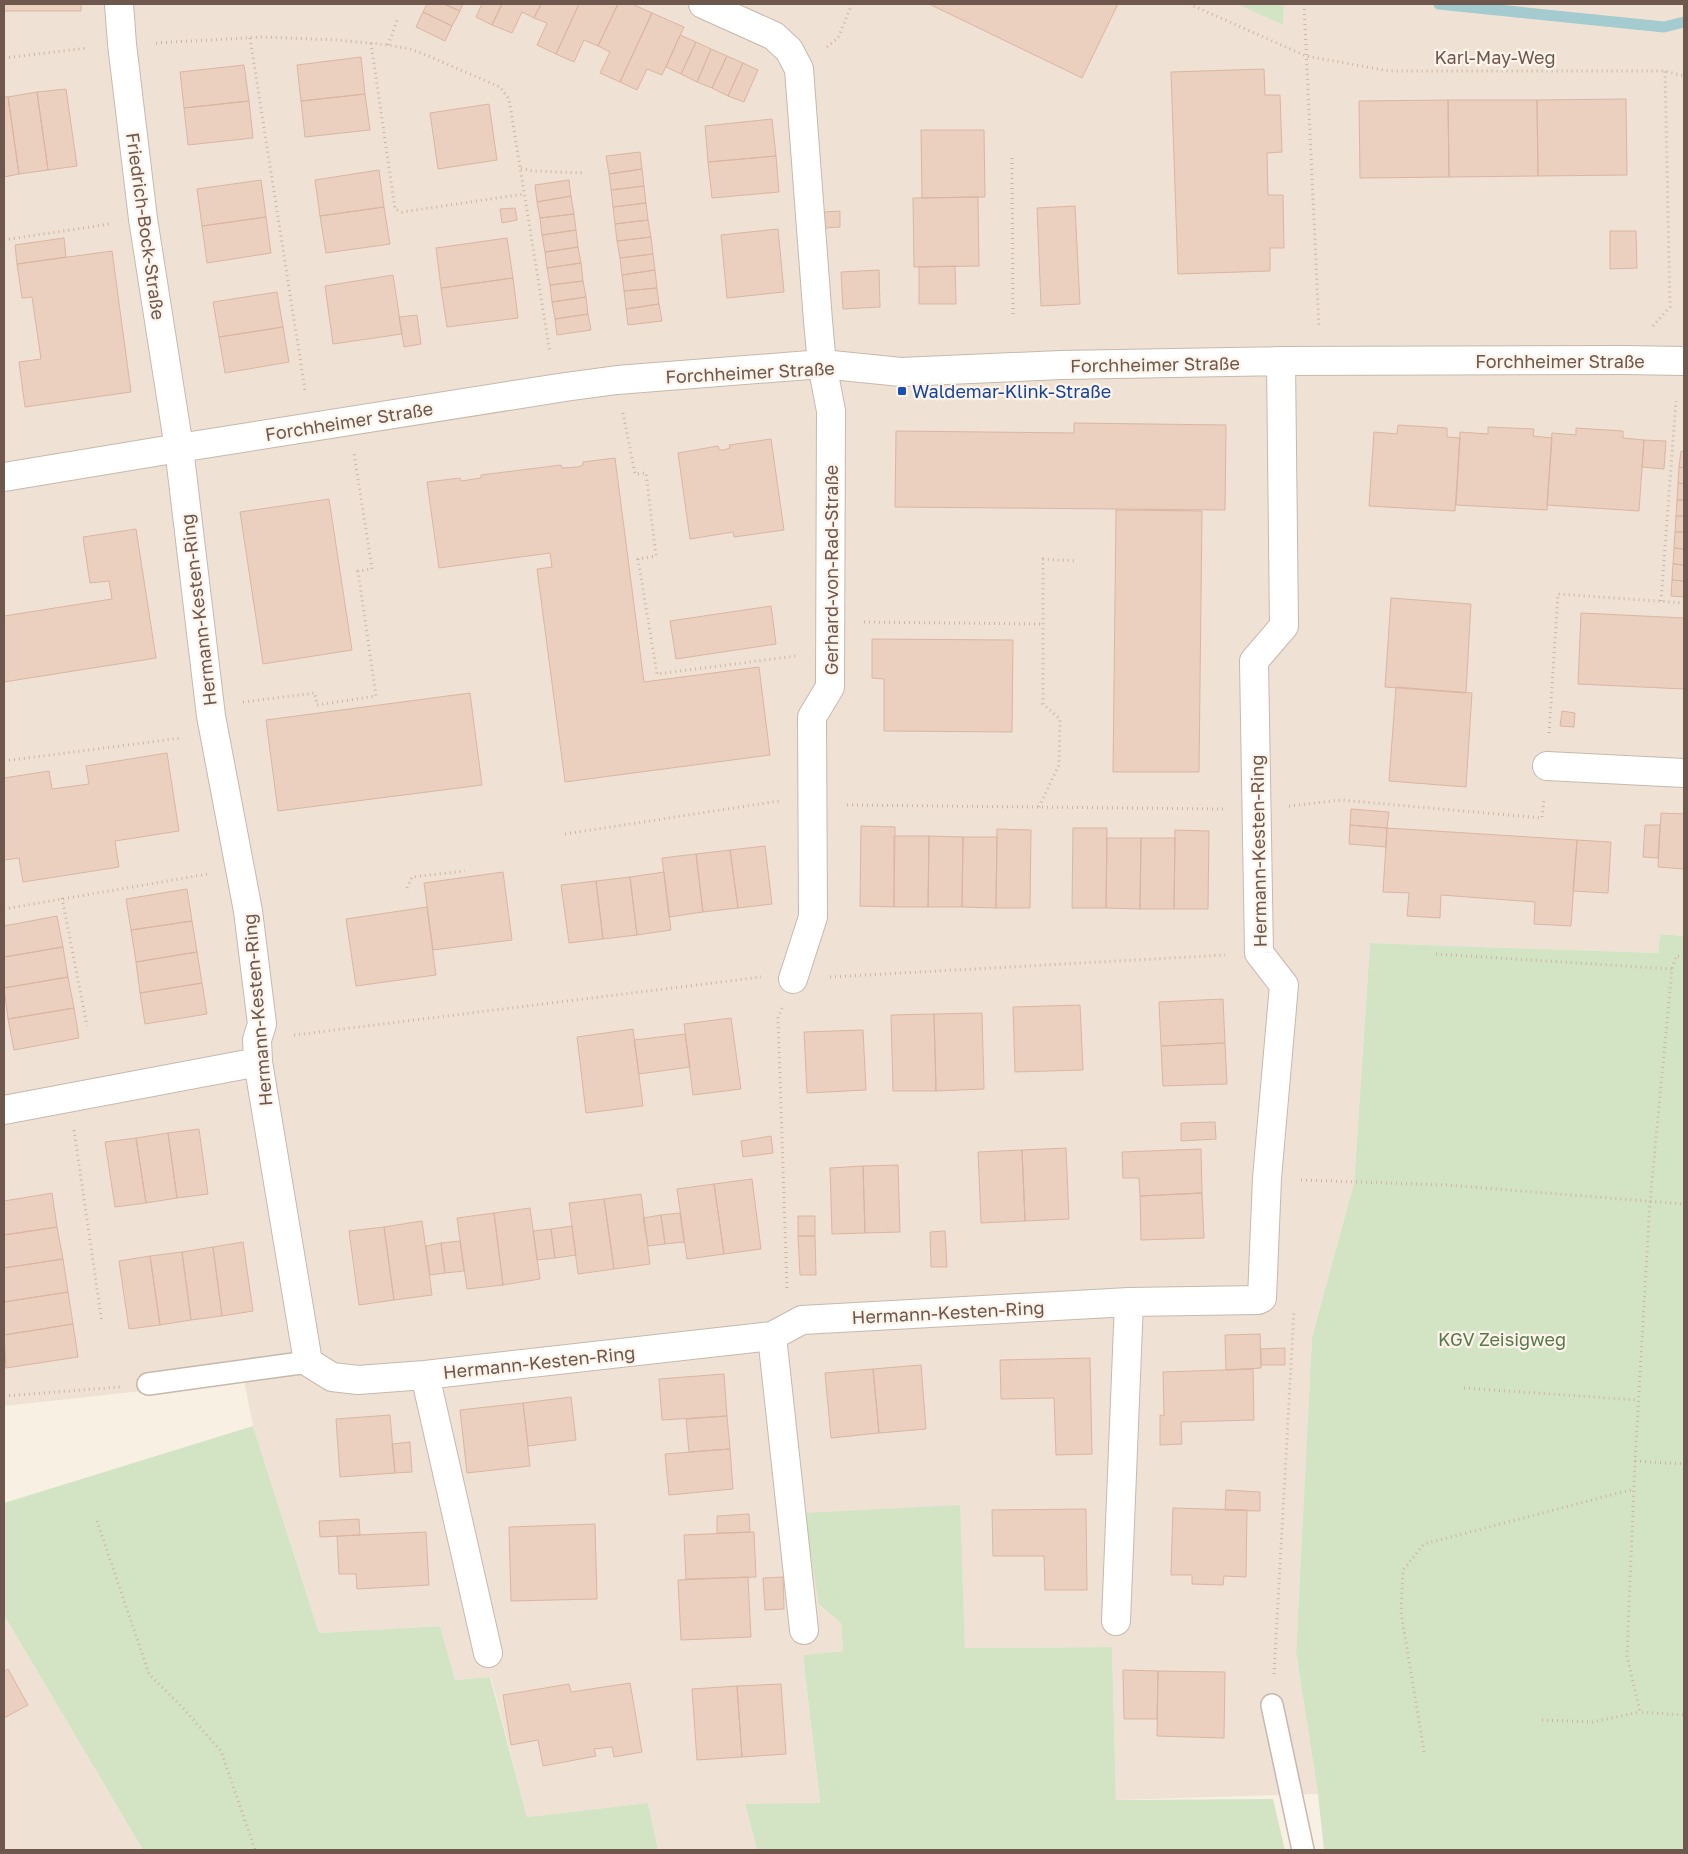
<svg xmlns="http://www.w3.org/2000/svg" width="1688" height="1854" font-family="'Golos Text',sans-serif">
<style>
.residential{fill:#efe2d4}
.green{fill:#d3e4c5}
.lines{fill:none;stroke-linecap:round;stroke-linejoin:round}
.stream{stroke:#a3cbd0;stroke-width:11}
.building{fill:#ebcfbf;stroke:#dbb5a2}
.service-casing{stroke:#c8b8ac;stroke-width:24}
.minor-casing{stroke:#c8b8ac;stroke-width:30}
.path{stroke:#cfb2a3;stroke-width:3;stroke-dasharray:1 4;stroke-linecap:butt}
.service{stroke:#fff;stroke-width:21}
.minor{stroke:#fff;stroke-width:28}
.transit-dot{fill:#1a4fb4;stroke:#fcf4ea;stroke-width:2}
.labels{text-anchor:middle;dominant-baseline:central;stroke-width:4.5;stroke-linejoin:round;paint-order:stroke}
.street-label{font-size:18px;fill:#6e574d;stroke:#fcf4ea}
.transit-label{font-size:18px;fill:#164399;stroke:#fcf4ea;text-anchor:start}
.park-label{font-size:18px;fill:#59784a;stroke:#fcf4ea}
</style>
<rect width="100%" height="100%" fill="#f9f0e4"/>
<path class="residential" d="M 4,4 L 1236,4 L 1283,25 L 1284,4 L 1684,4 L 1684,936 L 1660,934 L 1658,953 L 1370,943 L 1354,1183 L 1312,1337 L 1296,1652 L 1318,1794 L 1116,1800 L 1112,1647 L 965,1648 L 959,1505 L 818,1605 L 841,1623 L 843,1651 L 803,1655 L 820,1804 L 745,1804 L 757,1850 L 658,1850 L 648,1803 L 527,1817 L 491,1677 L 455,1680 L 440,1626 L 319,1633 L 253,1426 L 244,1380 L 4,1406 Z
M 4,1615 L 143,1850 L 4,1850 Z"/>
<path class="green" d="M 1236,4 L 1284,4 L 1283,25 Z
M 1660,934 L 1684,936 L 1684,1850 L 1324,1850 L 1318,1794 L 1296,1652 L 1312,1337 L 1354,1183 L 1370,943 L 1658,953 Z
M 253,1426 L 319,1633 L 440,1626 L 455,1680 L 490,1677 L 527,1817 L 648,1803 L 658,1850 L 143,1850 L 4,1615 L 4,1503 Z
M 960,1505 L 965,1648 L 1112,1647 L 1116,1800 L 1273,1799 L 1285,1850 L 757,1850 L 745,1804 L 820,1803 L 803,1655 L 843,1651 L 841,1623 L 819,1605 L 804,1513 Z"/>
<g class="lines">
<path class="stream" d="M 1439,4 L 1664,27 L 1684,22"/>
</g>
<path class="building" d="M 4,4 L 81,4 L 81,11 L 4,11 Z
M 427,4 L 444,4 L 460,11 L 452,26 L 423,12 Z
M 444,4 L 463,4 L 460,11 Z
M 482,4 L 502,4 L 492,25 L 476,17 Z
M 502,4 L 541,4 L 534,18 L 522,12 L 512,33 L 492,25 Z
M 541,4 L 579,4 L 556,54 L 537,45 L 547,23 L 534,18 Z
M 579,4 L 618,4 L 598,46 L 584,40 L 574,62 L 556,54 Z
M 618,4 L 632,4 L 652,13 L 620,82 L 600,73 L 610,52 L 598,46 Z
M 929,4 L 1118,4 L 1082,78 Z
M 423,12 L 452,26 L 445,41 L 416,27 Z
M 652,13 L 684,27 L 662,75 L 647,69 L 637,90 L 620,82 Z
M 680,35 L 696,42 L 681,74 L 666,67 Z
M 696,42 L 711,49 L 697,82 L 681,74 Z
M 711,49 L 727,56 L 712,88 L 697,82 Z
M 727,56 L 743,63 L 728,96 L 712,88 Z
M 361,57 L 365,94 L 301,101 L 297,65 Z
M 743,63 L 758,70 L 744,102 L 728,96 Z
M 244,65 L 249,101 L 184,108 L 180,72 Z
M 1264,69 L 1265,95 L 1280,95 L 1282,152 L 1267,153 L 1268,195 L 1283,195 L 1284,248 L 1270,248 L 1270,271 L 1178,274 L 1171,72 Z
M 66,89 L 77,166 L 48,170 L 37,92 Z
M 37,92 L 48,170 L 19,174 L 8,97 Z
M 365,94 L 370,130 L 305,137 L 301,101 Z
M 4,97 L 8,97 L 19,174 L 4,177 Z
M 1626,99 L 1627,175 L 1538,176 L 1537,100 Z
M 1448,100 L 1449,177 L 1360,178 L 1359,101 Z
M 1448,100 L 1537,100 L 1538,176 L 1449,177 Z
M 249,101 L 253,138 L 188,145 L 184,108 Z
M 489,104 L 497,160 L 438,169 L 430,113 Z
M 772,119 L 776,156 L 708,162 L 705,126 Z
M 921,130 L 984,130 L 985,197 L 922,198 Z
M 640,152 L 642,169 L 609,174 L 606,156 Z
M 776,156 L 779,192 L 712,198 L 708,162 Z
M 642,169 L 644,186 L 611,190 L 609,174 Z
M 379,170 L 384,207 L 320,216 L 315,180 Z
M 261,180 L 266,217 L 202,226 L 197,189 Z
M 569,180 L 571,196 L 537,202 L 535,185 Z
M 644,186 L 646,203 L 613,207 L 611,190 Z
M 571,196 L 574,214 L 540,218 L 537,202 Z
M 978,197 L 979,266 L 914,267 L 913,198 Z
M 646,203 L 648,220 L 615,224 L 613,207 Z
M 1075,206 L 1080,304 L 1041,306 L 1037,208 Z
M 384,207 L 390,244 L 326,253 L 320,216 Z
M 515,208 L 517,220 L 502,223 L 500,209 Z
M 840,211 L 840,227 L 825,228 L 824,212 Z
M 574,214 L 576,230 L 542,235 L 540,218 Z
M 266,217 L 271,253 L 207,263 L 202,226 Z
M 648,220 L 651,237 L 617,241 L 615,224 Z
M 778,229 L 784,292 L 727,298 L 721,235 Z
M 576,230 L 578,247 L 545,252 L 542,235 Z
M 1610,231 L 1636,231 L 1637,268 L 1610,269 Z
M 651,237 L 653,254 L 620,258 L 617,241 Z
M 64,238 L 66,257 L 17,264 L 15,245 Z
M 507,238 L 513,278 L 441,288 L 436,248 Z
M 578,247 L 581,263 L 547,268 L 545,252 Z
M 112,251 L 131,392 L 25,407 L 19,362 L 41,359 L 32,297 L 22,298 L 17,264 Z
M 653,254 L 655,270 L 622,275 L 620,258 Z
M 581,263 L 583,281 L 550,285 L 547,268 Z
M 955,266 L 956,304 L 919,304 L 919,267 Z
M 655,270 L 657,288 L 624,291 L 622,275 Z
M 879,270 L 880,307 L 843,309 L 841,272 Z
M 393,275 L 402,334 L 333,344 L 325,286 Z
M 513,278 L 518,318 L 447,327 L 441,288 Z
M 583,281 L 586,297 L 552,302 L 550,285 Z
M 657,288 L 659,304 L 626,309 L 624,291 Z
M 277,292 L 283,327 L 219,337 L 213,302 Z
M 586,297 L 588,314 L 555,319 L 552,302 Z
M 659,304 L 662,321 L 628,325 L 626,309 Z
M 588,314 L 591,330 L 557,335 L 555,319 Z
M 417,315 L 421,344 L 404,347 L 399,317 Z
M 283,327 L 289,362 L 225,373 L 219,337 Z
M 1074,423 L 1226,425 L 1225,510 L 895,507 L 896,431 L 1074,433 Z
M 1398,425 L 1447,428 L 1447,437 L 1460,438 L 1455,511 L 1369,506 L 1374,432 L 1397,434 Z
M 1488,427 L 1534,429 L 1533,436 L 1552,438 L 1547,510 L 1456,505 L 1460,432 L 1488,434 Z
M 1576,428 L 1623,431 L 1623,438 L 1644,440 L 1639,511 L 1547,505 L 1552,433 L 1576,435 Z
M 771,439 L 784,530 L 734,537 L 733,532 L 690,539 L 678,453 L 718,446 L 719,450 L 724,450 L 730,448 L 729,445 Z
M 1644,440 L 1666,441 L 1664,469 L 1642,467 Z
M 1681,451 L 1684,451 L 1684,468 L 1679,467 Z
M 615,458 L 644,682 L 759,667 L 770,755 L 565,782 L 537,569 L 552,567 L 550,553 L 439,568 L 427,482 L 460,478 L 461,481 L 481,478 L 481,475 L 561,465 L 562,468 L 578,467 L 583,465 L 583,462 Z
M 1679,467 L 1684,468 L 1684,484 L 1678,483 Z
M 1678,483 L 1684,484 L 1684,500 L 1677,500 Z
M 329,499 L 352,650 L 263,664 L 240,512 Z
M 1677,500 L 1684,500 L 1684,516 L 1676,516 Z
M 1116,510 L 1202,511 L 1199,772 L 1113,772 Z
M 1676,516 L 1684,516 L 1684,532 L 1675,532 Z
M 136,529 L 156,658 L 4,682 L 4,616 L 112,599 L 109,581 L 90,583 L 83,537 Z
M 1675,532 L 1684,532 L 1684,549 L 1674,548 Z
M 1674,548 L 1684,549 L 1684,565 L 1673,564 Z
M 1673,564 L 1684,565 L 1684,581 L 1672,580 Z
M 1672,580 L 1684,581 L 1684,597 L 1671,596 Z
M 1391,598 L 1471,604 L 1466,693 L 1385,687 Z
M 771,606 L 776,644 L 676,659 L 670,621 Z
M 1581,613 L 1684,618 L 1684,689 L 1578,684 Z
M 872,639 L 1013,640 L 1012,732 L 884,731 L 884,679 L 872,678 Z
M 1396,687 L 1472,693 L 1466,787 L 1389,781 Z
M 470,693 L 482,785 L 278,811 L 266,720 Z
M 1562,711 L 1575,713 L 1574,727 L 1560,726 Z
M 167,753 L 179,831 L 115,841 L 119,867 L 23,882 L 19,858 L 4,860 L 4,778 L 49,771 L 52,789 L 89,784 L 86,766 Z
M 1351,809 L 1389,812 L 1387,828 L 1350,825 Z
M 1661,813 L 1684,814 L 1684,869 L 1658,867 Z
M 1350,825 L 1387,828 L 1386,847 L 1349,844 Z
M 1645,825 L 1660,825 L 1658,858 L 1643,857 Z
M 861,826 L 895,827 L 894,907 L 860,906 Z
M 1073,828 L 1107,828 L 1106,908 L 1072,908 Z
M 1387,828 L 1577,840 L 1571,926 L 1534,924 L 1535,902 L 1441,895 L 1440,918 L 1407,916 L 1409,893 L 1383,892 Z
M 997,829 L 1031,830 L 1030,908 L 996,908 Z
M 1175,830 L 1209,831 L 1208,909 L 1174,909 Z
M 894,836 L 929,836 L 928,907 L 894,907 Z
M 929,836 L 963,837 L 962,907 L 928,907 Z
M 963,837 L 997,837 L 996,908 L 962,907 Z
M 1107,838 L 1141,838 L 1140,909 L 1106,908 Z
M 1141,838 L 1175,838 L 1174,909 L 1140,909 Z
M 1577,840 L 1611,842 L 1608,893 L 1573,891 Z
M 765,846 L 772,904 L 738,908 L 730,850 Z
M 730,850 L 738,908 L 703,912 L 696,854 Z
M 696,854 L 703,912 L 669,917 L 662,858 Z
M 503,872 L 512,940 L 433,950 L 424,883 Z
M 664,872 L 671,930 L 637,935 L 630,877 Z
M 630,877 L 637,935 L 603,939 L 596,881 Z
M 596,881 L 603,939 L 569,943 L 561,885 Z
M 187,889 L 192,921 L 131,930 L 126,899 Z
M 427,907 L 436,975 L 356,986 L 346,919 Z
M 57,916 L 63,947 L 4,957 L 4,926 Z
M 192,921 L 197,952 L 136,962 L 131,930 Z
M 63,947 L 68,977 L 4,988 L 4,957 Z
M 197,952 L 202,983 L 140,993 L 136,962 Z
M 68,977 L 74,1008 L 8,1019 L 4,988 Z
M 202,983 L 207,1014 L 145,1024 L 140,993 Z
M 1223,999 L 1225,1043 L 1161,1046 L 1159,1002 Z
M 1080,1005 L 1083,1070 L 1015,1072 L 1013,1007 Z
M 74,1008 L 79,1038 L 14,1050 L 8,1019 Z
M 982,1013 L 984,1089 L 936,1091 L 934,1014 Z
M 934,1014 L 936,1091 L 893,1091 L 891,1015 Z
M 731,1018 L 741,1089 L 693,1095 L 684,1024 Z
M 633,1029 L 643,1106 L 586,1113 L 577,1037 Z
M 863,1030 L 866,1090 L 807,1093 L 804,1032 Z
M 685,1034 L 690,1067 L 639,1074 L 634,1040 Z
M 1225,1043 L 1227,1084 L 1163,1086 L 1161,1046 Z
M 1215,1122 L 1216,1139 L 1181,1141 L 1181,1123 Z
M 199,1129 L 208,1194 L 177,1198 L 168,1133 Z
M 168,1133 L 177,1198 L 146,1203 L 136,1138 Z
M 771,1136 L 773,1153 L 743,1157 L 741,1141 Z
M 136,1138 L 146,1203 L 115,1207 L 105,1142 Z
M 1066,1148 L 1069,1219 L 1025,1221 L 1022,1150 Z
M 1201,1149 L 1202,1193 L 1140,1196 L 1139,1178 L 1123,1178 L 1122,1152 Z
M 1022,1150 L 1025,1221 L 981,1223 L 978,1152 Z
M 898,1165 L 900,1232 L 865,1233 L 863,1166 Z
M 863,1166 L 865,1233 L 832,1234 L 830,1168 Z
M 752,1179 L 761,1249 L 724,1254 L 714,1184 Z
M 714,1184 L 724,1254 L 687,1259 L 677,1189 Z
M 52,1193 L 57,1227 L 4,1235 L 4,1201 Z
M 1202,1193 L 1204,1238 L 1141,1240 L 1140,1196 Z
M 641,1194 L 650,1264 L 614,1269 L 604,1199 Z
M 604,1199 L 614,1269 L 578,1274 L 569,1203 Z
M 530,1208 L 540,1279 L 503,1285 L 494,1213 Z
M 494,1213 L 503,1285 L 467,1289 L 457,1218 Z
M 680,1213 L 684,1242 L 665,1244 L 661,1215 Z
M 661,1215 L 665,1244 L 648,1246 L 643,1218 Z
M 798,1216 L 815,1216 L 815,1236 L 798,1236 Z
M 422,1221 L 432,1295 L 394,1300 L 384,1227 Z
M 572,1226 L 576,1255 L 555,1258 L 551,1229 Z
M 57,1227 L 63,1259 L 4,1268 L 4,1235 Z
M 384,1227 L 394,1300 L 359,1305 L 349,1231 Z
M 551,1229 L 555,1258 L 537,1260 L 533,1231 Z
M 945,1231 L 947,1267 L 931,1267 L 930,1232 Z
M 798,1236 L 815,1236 L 816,1275 L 800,1275 Z
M 460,1241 L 464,1271 L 445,1273 L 441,1243 Z
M 243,1242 L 253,1311 L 222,1316 L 213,1247 Z
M 441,1243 L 445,1273 L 430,1275 L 426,1246 Z
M 213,1247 L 222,1316 L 191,1320 L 182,1252 Z
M 182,1252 L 191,1320 L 160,1325 L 150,1256 Z
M 150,1256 L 160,1325 L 129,1329 L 119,1261 Z
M 63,1259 L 68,1292 L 4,1302 L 4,1268 Z
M 68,1292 L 73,1324 L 4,1335 L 4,1302 Z
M 73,1324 L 78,1357 L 6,1368 L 4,1335 Z
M 1260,1334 L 1261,1368 L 1226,1370 L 1225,1335 Z
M 1285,1348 L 1285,1365 L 1261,1365 L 1261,1349 Z
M 1090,1358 L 1092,1454 L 1056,1455 L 1054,1398 L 1001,1399 L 1000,1360 Z
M 921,1365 L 926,1429 L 879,1433 L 873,1369 Z
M 873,1369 L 879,1433 L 831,1438 L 825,1373 Z
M 1253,1369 L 1254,1420 L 1181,1422 L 1182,1444 L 1160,1445 L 1160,1415 L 1164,1416 L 1163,1372 Z
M 724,1374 L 727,1416 L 662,1420 L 659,1379 Z
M 571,1397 L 576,1440 L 528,1446 L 523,1403 Z
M 523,1403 L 530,1466 L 467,1473 L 460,1410 Z
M 390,1415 L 395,1473 L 340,1477 L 336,1419 Z
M 727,1416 L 730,1449 L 689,1452 L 686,1419 Z
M 410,1442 L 412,1472 L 395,1473 L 392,1444 Z
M 730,1449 L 733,1489 L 669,1495 L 665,1454 Z
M 1226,1490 L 1260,1492 L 1260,1511 L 1225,1510 Z
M 1173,1508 L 1247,1510 L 1246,1577 L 1224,1576 L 1223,1585 L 1192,1584 L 1192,1575 L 1171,1575 Z
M 1086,1509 L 1087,1590 L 1045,1590 L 1044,1556 L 993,1556 L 992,1510 Z
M 749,1514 L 750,1532 L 717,1533 L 717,1516 Z
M 359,1519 L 360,1535 L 320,1537 L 319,1521 Z
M 595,1524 L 597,1599 L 511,1601 L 509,1527 Z
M 426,1532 L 429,1585 L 357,1589 L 356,1574 L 339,1574 L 337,1536 Z
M 754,1532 L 756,1577 L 686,1579 L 684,1535 Z
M 748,1577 L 751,1637 L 681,1640 L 678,1580 Z
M 783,1577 L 784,1609 L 765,1610 L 763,1578 Z
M 8,1669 L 28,1705 L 4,1718 L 4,1672 Z
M 1123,1670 L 1158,1671 L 1157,1719 L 1124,1719 Z
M 1158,1671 L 1225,1672 L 1224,1738 L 1157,1736 Z
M 630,1683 L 642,1752 L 614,1757 L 612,1747 L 594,1749 L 596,1756 L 543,1766 L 538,1740 L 511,1745 L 503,1695 L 569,1684 L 571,1692 Z
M 781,1684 L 786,1754 L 742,1757 L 737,1686 Z
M 737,1686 L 742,1757 L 697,1760 L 692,1689 Z"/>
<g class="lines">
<defs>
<path id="service" d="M 148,1384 L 308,1362
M 1272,1705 L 1303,1850"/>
<path id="minor" d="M 119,4 L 122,44 L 143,219 L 179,448 L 211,716 L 248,911 L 262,1024 L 257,1040 L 258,1062 L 308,1362 L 332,1377 L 358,1380 L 425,1375 L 772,1336
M 703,4 L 774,36 L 789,50 L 799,69 L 818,321 L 822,364 L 831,411 L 830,687 L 812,717 L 813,917 L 793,979
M 4,477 L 179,448 L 565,387 L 617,380 L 822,364 L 901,372 L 1061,365 L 1281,361 L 1623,360 L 1684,361
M 1547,766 L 1684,773
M 4,1110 L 258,1062
M 425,1375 L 488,1653
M 1116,1621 L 1129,1302
M 804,1630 L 772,1336 L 802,1320 L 1129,1302 L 1258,1300 L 1262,1298 L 1267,1178 L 1284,985 L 1259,953 L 1254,661 L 1284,626 L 1281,361"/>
</defs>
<use href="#service" class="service-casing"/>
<use href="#minor" class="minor-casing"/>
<path class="path" d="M 1189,4 L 1306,56 L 1389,71 L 1665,71 L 1684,76
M 1304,4 L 1319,328
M 250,38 L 305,390
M 156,43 L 262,37 L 337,40 L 388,45 L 410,49 L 426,55 L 500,87 L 509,99 L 550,353
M 371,43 L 395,209 L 402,212 L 524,194
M 388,45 L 398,18
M 827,47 L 838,38 L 852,4
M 4,58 L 88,48
M 1012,158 L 1013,317
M 521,168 L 533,171 L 585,173
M 4,240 L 109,224
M 1653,326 L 1670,307 L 1665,71
M 623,413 L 635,474 L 646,473 L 656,556 L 638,559 L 657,674 L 796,656
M 1661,601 L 1676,401
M 864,622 L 1043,624
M 243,702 L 315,693 L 317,705 L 376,696 L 358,571 L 372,569 L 354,453
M 1549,733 L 1558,594 L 1684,603
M 4,761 L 181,738
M 847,805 L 1223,809
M 1289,806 L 1341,800 L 1542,818 L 1544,799
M 1039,807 L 1059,765 L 1060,719 L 1043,704 L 1043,559 L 1076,561
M 565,834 L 779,801
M 407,888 L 412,877 L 465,871
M 62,898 L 87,1026
M 4,909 L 208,874
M 1436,954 L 1672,969
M 1684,957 L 1676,956 L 1672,969 L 1650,1202 L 1635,1461 L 1627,1656 L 1640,1712 L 1684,1715
M 830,977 L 1225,955
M 782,1008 L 778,1017 L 787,1289
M 294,1035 L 761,977
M 74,1130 L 102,1323
M 1301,1180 L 1446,1185 L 1684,1204
M 1464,1388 L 1638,1400
M 4,1396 L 120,1387
M 1635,1461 L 1684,1464
M 97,1521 L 149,1674 L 183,1708 L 221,1751 L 255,1850
M 1274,1674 L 1294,1311
M 1542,1720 L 1592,1722 L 1640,1712
M 1424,1752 L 1401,1612 L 1403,1570 L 1424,1544 L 1634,1489"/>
<use href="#service" class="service"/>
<use href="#minor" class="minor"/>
</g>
<rect class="transit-dot" x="897" y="386" width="10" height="10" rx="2.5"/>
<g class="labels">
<g class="street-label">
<text x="1495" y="57">Karl-May-Weg</text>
<text transform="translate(146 226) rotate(82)">Friedrich-Bock-Straße</text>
<text x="1560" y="361">Forchheimer Straße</text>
<text transform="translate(1155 364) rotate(-1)">Forchheimer Straße</text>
<text transform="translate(750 372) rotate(-3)">Forchheimer Straße</text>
<text transform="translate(349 421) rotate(-9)">Forchheimer Straße</text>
<text transform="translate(831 570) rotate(-90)">Gerhard-von-Rad-Straße</text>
<text transform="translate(198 610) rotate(-97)">Hermann-Kesten-Ring</text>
<text transform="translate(1258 851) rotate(-91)">Hermann-Kesten-Ring</text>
<text transform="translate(257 1010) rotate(-95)">Hermann-Kesten-Ring</text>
<text transform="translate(948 1312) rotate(-3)">Hermann-Kesten-Ring</text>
<text transform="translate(539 1362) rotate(-6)">Hermann-Kesten-Ring</text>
</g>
<g class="transit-label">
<text x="912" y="391">Waldemar-Klink-Straße</text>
</g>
<g class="park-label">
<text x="1502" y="1339">KGV Zeisigweg</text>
</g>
</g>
<rect width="1688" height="1854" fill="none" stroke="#6e574d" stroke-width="10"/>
</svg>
